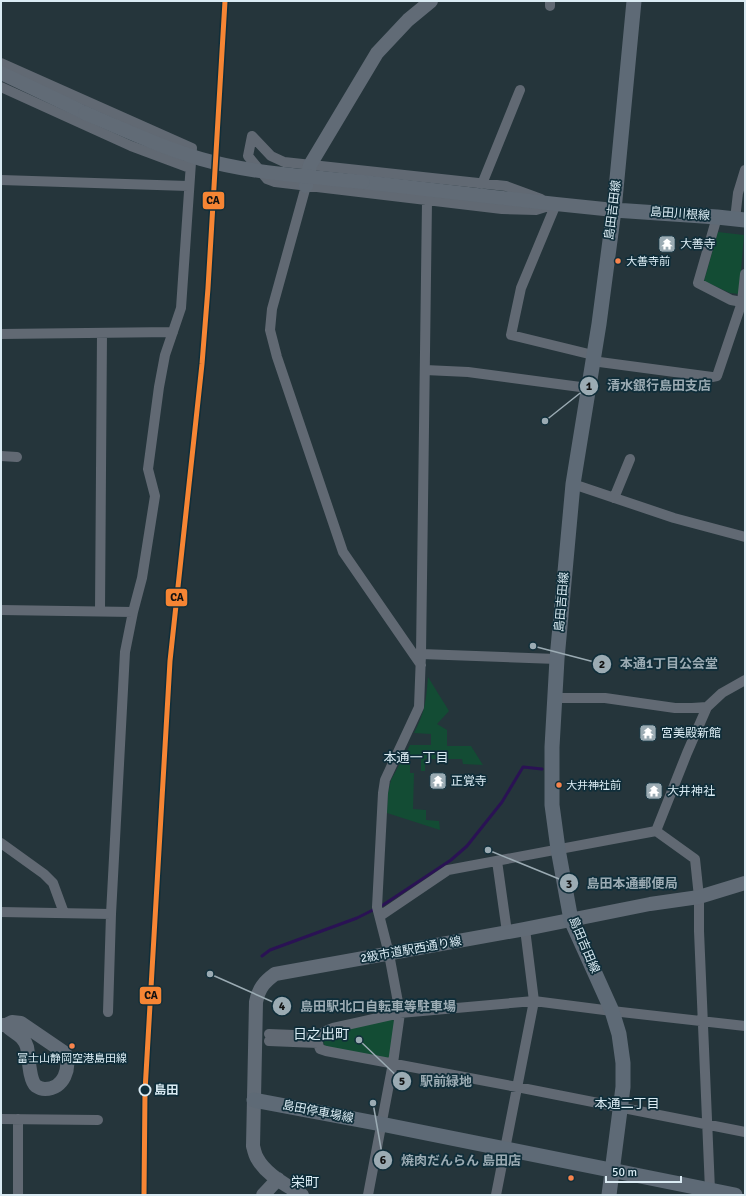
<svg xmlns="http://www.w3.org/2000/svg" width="746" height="1196" font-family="Signika,'Noto Sans JP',sans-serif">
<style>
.green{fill:#134c34}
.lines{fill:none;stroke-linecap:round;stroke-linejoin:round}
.stream{stroke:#2a1254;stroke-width:3}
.street{stroke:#616973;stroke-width:10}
.secondary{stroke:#616b76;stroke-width:14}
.primary{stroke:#5e6a76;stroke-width:15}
.secondary-bridge{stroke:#616b76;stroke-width:14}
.rail-1-casing{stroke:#102e3a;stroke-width:8}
.rail-1{stroke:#f68534;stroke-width:5}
.bus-dot{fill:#f8844c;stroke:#102e3a;stroke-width:1.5}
.stop-dot{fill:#102e3a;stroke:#daebf3;stroke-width:2}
.labels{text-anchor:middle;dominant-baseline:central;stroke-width:3.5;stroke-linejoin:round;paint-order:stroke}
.bus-label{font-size:11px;fill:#daebf3;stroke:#102e3a;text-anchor:start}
.street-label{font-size:12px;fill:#daebf3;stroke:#102e3a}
.poi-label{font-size:12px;fill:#daebf3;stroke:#102e3a;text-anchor:start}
.stop-label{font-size:12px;font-weight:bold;fill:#daebf3;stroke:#102e3a;text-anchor:start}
.neighbourhood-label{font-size:13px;fill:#daebf3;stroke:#102e3a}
.quarter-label{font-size:14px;fill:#daebf3;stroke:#102e3a}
.leader{fill:none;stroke:#9babb3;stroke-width:1.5}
.callout-dot{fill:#9babb3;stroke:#102e3a;stroke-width:1.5}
.mark-label{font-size:12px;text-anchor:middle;font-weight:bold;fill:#111}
.callout-label{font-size:13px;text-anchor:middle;font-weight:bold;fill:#9babb3;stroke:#102e3a;stroke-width:3.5;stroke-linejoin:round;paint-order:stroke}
.line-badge{stroke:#102e3a;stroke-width:1.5}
.pale-badge-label{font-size:11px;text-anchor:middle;font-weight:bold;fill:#111}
</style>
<rect width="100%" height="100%" fill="#25353b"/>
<path class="green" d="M 718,232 L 744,235 L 739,294 L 730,293 L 704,281 Z
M 428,677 L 449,711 L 437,724 L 447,730 L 447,746 L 471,746 L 483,765 L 463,764 L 462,759 L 425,759 L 425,771 L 421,771 L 421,757 L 410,757 L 410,773 L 414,773 L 413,809 L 426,810 L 426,820 L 439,821 L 440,830 L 387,813 L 388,793 L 391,780 L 410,745 L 431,745 L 431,734 L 414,733 C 425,712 426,701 428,677 Z
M 390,1018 L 397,1023 L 392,1057 L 387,1059 L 326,1047 C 322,1042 322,1039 325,1033 Z"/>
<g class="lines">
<path class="stream" d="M 262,956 L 270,950 L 357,918 L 383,905 L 451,860 L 467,846 L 502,802 L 523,767 L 542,769"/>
<path class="street" d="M 550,6 L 550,1
M 1,63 L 192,148 L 181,308 L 165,355 L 159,387 L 148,469 L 155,496 L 142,578 L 133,612 L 125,652 L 111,914 L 108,1012
M 1,87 L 131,146 L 190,168
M 252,136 L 248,156 L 267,179 L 275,182 L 502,209 L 536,210 L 552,205
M 252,136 L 271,156 L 284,162 L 506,186 L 541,199
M 1,180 L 188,186
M 482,184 L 520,90
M 306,186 L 272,309 L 270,330 L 277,357 L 343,552 L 421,665
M 556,204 L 521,288 L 511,335 L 593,355
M 717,217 L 698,283 L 731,300 L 742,302 L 745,274
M 735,219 L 738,193 L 745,170
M 1,334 L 173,332
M 592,361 L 712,377 L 717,376 L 742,302
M 425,370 L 468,372 L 588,388
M 1,456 L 17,457
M 573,484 L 674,518 L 745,537
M 614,498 L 630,459
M 1,610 L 133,612
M 100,611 L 102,333
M 421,654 L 557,659
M 555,698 L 605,698 L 675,708 L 692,708 L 707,707 L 722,693 L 745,680
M 656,831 L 687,753 L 707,707
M 1,843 L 44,874 L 53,883 L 64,913
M 497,861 L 507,932
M 1,912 L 111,914
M 380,916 L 448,870 L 656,831 L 695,859 L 699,897 L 699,931 L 710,1190 L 708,1195
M 745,1026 L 612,1011 L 534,1001 L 400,1013 L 333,1028 C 321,1032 314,1036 320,1049 L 326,1051 L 517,1087 L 745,1132
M 269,1034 L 319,1036
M 269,1041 L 318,1043
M 1,1119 L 98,1120
M 18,1119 L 18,1195
M 368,1195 L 393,1063 L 400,1013 L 389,954 L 377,907 L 383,793 L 385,780 L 419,707 L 421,654 L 427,201
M 496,1195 L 534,1001 L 525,929"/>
<path class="secondary" d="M 1,73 L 85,113
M 363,182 L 556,204 L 614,210
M 306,186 L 310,165 L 377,53 L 408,20 L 431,1
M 1,1025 L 6,1025 L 12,1022 L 21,1023 L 65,1053 C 71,1068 64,1089 45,1089 C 42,1089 39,1088 36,1086 C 29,1080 29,1057 27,1047 C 23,1034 14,1034 6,1025
M 263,1195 L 278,1179
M 302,1195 C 287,1185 266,1175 257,1158 C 255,1155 254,1150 253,1146 L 256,1002 C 259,988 264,982 275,974 L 525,929 L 650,904 L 699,897 L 745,883"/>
<path class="primary" d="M 614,210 L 717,217 L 745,220
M 254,1100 L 381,1124 L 735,1195
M 609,1195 L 623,1087 L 623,1063 L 619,1034 L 612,1011 L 571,920 L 558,849 L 552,805 L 552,747 L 557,659 L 573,484 L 599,324 L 614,210 L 634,1"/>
<path class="secondary-bridge" d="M 85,113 C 124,130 161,147 201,159 C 253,174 309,176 363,182"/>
<defs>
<path id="rail-1" d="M 144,1195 L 145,1091 L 170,661 L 202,364 L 208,288 L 225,1"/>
</defs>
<use href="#rail-1" class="rail-1-casing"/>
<use href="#rail-1" class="rail-1"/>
</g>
<defs>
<symbol id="temple-square" viewBox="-11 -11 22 22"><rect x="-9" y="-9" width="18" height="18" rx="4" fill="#9babb3" stroke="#102e3a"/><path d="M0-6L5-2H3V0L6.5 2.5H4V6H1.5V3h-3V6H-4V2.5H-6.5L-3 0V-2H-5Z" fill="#fff"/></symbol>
</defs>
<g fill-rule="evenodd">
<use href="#temple-square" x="657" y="234" width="20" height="20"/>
<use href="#temple-square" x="638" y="723" width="20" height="20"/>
<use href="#temple-square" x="428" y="771" width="20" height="20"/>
<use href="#temple-square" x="644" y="781" width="20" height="20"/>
</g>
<g class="bus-dot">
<circle cx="618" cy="261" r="3.5"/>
<circle cx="559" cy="785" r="3.5"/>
<circle cx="72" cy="1046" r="3.5"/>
<circle cx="571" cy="1178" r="3.5"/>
</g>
<circle class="stop-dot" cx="145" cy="1090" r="5.5"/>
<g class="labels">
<g class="bus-label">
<text x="626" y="261">大善寺前</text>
<text x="566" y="785">大井神社前</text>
<text x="72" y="1058" text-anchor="middle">富士山静岡空港島田線</text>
</g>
<g class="street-label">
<text transform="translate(613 210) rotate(-83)">島田吉田線</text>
<text transform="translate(680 214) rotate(4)">島田川根線</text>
<text transform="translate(562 602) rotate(-85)">島田吉田線</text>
<text transform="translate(584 945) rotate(67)">島田吉田線</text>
<text transform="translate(411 950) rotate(-10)">2級市道駅西通り線</text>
<text transform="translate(318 1112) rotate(11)">島田停車場線</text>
</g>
<g class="poi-label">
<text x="680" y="244">大善寺</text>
<text x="661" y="733">宮美殿新館</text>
<text x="451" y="781">正覚寺</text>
<text x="667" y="791">大井神社</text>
</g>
<g class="stop-label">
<text x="154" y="1090">島田</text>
</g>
<g class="neighbourhood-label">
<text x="416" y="758">本通一丁目</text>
<text x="627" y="1104">本通二丁目</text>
</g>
<g class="quarter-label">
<text x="321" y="1034">日之出町</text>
<text x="305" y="1182">栄町</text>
</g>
</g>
<path class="leader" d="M545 421L589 386M533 646L602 664M488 850L569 883M210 974L282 1006M359 1040L402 1081M373 1103L383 1160"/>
<g class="callout-dot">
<circle cx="545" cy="421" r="4"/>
<circle cx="533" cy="646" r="4"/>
<circle cx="488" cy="850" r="4"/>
<circle cx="210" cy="974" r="4"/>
<circle cx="359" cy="1040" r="4"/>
<circle cx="373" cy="1103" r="4"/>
<circle cx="589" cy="386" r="10"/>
<circle cx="602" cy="664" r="10"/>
<circle cx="569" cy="883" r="10"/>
<circle cx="282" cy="1006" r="10"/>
<circle cx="402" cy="1081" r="10"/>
<circle cx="383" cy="1160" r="10"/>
</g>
<g class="mark-label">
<text x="589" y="390">1</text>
<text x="602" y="668">2</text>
<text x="569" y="888">3</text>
<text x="282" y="1010">4</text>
<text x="402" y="1085">5</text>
<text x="383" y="1164">6</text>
</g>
<g class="callout-label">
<text x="659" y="390">清水銀行島田支店</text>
<text x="669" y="668">本通1丁目公会堂</text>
<text x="632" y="888">島田本通郵便局</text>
<text x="378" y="1011">島田駅北口自転車等駐車場</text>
<text x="446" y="1086">駅前緑地</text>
<text x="461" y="1165">焼肉だんらん 島田店</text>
</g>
<g class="line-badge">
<rect x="202" y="191" width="23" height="19" rx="4" fill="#f68534"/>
<rect x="165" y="588" width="23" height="19" rx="4" fill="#f68534"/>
<rect x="139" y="986" width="23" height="19" rx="4" fill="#f68534"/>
</g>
<g class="pale-badge-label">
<text x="213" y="204">CA</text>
<text x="177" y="601">CA</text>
<text x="151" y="999">CA</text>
</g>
<rect width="746" height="1196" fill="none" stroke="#daebf3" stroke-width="4"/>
<path d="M606 1176v6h75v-6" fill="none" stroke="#daebf3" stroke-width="2"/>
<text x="612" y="1176" font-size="12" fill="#daebf3" stroke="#102e3a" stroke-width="3" paint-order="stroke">50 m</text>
</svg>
